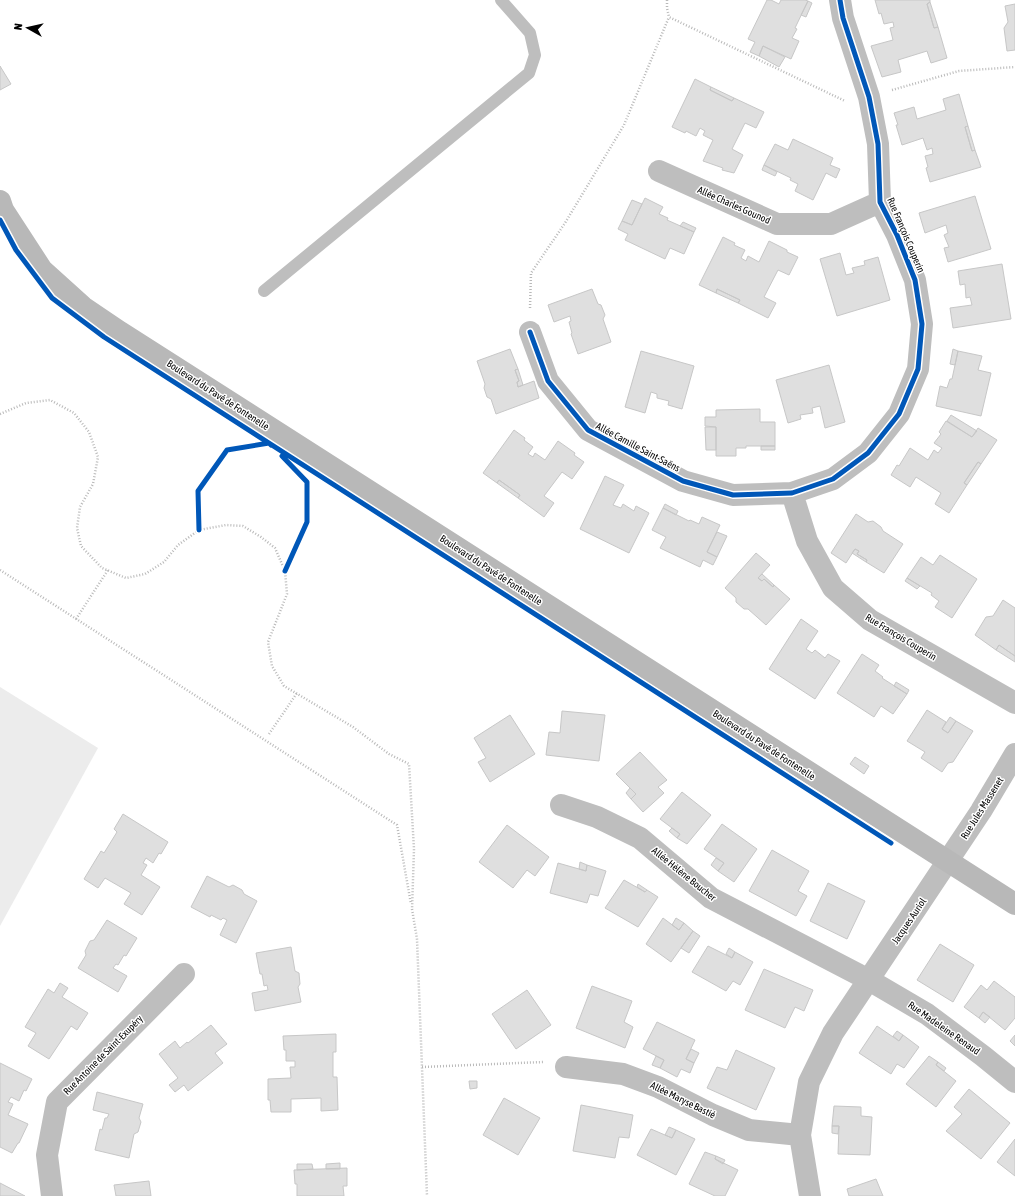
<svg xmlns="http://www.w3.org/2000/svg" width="1015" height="1196" font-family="'Asap Condensed',sans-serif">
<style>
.grass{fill:#ececec}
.building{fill:#dfdfdf;stroke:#c7c7c7}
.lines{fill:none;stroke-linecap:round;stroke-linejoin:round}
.path{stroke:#b9b9b9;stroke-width:2.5;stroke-dasharray:1 2;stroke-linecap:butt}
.service{stroke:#bebebe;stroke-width:12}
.minor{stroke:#bebebe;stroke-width:22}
.secondary{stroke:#b8b8b8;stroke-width:22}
.cycleway-casing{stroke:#fff;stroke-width:8}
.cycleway{stroke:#0057b8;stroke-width:5}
.labels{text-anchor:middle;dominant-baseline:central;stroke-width:3;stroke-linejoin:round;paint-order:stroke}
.street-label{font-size:10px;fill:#000;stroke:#fff}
</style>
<rect width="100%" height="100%" fill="#fff"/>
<path class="grass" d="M 0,687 L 98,748 L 0,926 Z"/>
<path class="building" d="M 767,0 L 771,0 L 779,4 L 781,0 L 805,0 L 808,1 L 795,28 L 797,29 L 792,38 L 799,41 L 791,59 L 763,46 L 759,56 L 750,52 L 755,42 L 748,39 Z
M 875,0 L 930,0 L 930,2 L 927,4 L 934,28 L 938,27 L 947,58 L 931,63 L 927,51 L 898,60 L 901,72 L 882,77 L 871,46 L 893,40 L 890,28 L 894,27 L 893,22 L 884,24 L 881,13 L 879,14 Z
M 808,1 L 812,3 L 806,17 L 801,15 Z
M 930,2 L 938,27 L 934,28 L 927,4 Z
M 1015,4 L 1015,50 L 1007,51 L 1004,28 L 1008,22 L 1005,6 Z
M 763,46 L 785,57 L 779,67 L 759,56 Z
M 0,66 L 11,84 L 0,90 Z
M 695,79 L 711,87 L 710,90 L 732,101 L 734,98 L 764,112 L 756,128 L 745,123 L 732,149 L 743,155 L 734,173 L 722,170 L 723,168 L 703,161 L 713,140 L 703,135 L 705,131 L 700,128 L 696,136 L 686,131 L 685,133 L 672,127 Z
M 711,87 L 734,98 L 732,101 L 710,90 Z
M 959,94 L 968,126 L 965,127 L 972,151 L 975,150 L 981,167 L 930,182 L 926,168 L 928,167 L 925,156 L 933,154 L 932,148 L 927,150 L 923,138 L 902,145 L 896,125 L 898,125 L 894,113 L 914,107 L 917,119 L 946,110 L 943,99 Z
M 968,126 L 975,150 L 972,151 L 965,127 Z
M 793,139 L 833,158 L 830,165 L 840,169 L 836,178 L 826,173 L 813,200 L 795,191 L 798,184 L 790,180 L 791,178 L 764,165 L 775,144 L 788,150 Z
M 764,165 L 777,172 L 775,176 L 762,170 Z
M 975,196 L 991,249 L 948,262 L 944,248 L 949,247 L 944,235 L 948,233 L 946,225 L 925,233 L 919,213 Z
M 645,198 L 663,207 L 659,214 L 668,218 L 667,220 L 694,232 L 684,254 L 670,248 L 665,259 L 625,240 L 628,234 L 618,229 L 622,221 L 632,225 Z
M 632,200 L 642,204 L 632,225 L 622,221 Z
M 683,222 L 696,228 L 694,232 L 680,226 Z
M 723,237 L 735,243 L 734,245 L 745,250 L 741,258 L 746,261 L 748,256 L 759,262 L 769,241 L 787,250 L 787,252 L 798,257 L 789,275 L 778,270 L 764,297 L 776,303 L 768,318 L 738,303 L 740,300 L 717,289 L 716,293 L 699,285 Z
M 840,253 L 846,275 L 854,273 L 852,268 L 865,265 L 864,261 L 878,257 L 890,300 L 837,316 L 820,259 Z
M 1002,264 L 1011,319 L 953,328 L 950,308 L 972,305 L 970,297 L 966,298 L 965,284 L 960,285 L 958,271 Z
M 592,289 L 598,304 L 601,305 L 605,315 L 603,319 L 611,342 L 578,354 L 571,334 L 572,333 L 569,322 L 571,321 L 570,316 L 554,322 L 548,305 Z
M 717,289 L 740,300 L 738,303 L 716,293 Z
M 510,349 L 518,369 L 515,370 L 519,381 L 517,382 L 518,387 L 534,381 L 539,398 L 496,414 L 491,399 L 487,397 L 484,388 L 485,384 L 477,361 Z
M 953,349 L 958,351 L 955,365 L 950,364 Z
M 641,351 L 694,366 L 682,409 L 668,405 L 669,401 L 657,398 L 657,394 L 651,392 L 645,413 L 625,407 Z
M 958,351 L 982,356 L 978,370 L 991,373 L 981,416 L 936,406 L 940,386 L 947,388 L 950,379 L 952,379 Z
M 829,365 L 845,422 L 825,428 L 820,406 L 812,408 L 813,413 L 800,415 L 801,419 L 788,423 L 776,380 Z
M 518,369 L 523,385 L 518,387 L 517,382 L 519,381 L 515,370 Z
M 760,409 L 760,422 L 775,422 L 775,446 L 746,446 L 746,448 L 736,448 L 736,456 L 716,456 L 716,427 L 705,426 L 705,417 L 716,417 L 716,410 Z
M 951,415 L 977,431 L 972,437 L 947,421 Z
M 946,421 L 972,437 L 978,428 L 997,440 L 981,464 L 978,462 L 964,483 L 967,485 L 949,513 L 935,504 L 941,493 L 916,477 L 910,487 L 891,475 L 897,465 L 899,466 L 910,448 L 928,460 L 934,450 L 938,453 L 942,448 L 934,443 L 941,434 L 939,432 Z
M 705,427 L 716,427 L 716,450 L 706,450 Z
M 514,430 L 525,438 L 524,440 L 533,447 L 528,454 L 533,457 L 535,453 L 545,460 L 558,441 L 575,453 L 574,455 L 584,462 L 572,479 L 562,472 L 544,496 L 554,503 L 544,517 L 518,498 L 520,495 L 499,480 L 497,483 L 483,473 Z
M 761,446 L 775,446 L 775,450 L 761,450 Z
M 978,462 L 981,464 L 967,485 L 964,483 Z
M 605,476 L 624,485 L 613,505 L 621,508 L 623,504 L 634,511 L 636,506 L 649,513 L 629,553 L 580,529 Z
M 499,480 L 520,495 L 518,498 L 497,483 Z
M 665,504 L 678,511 L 676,515 L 663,508 Z
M 663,508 L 689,521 L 690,520 L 699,524 L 702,517 L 720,525 L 707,552 L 717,557 L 713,565 L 703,560 L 700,567 L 660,548 L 666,537 L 652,530 Z
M 856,514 L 868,522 L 873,521 L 881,527 L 883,531 L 903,544 L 884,573 L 866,562 L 867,560 L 857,554 L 859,551 L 855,549 L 846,563 L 831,553 Z
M 717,532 L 727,536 L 717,557 L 707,552 Z
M 855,549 L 859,551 L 857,554 L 867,560 L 866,562 L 852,553 Z
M 756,553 L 770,565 L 758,578 L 762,581 L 764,579 L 773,587 L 774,585 L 790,599 L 766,625 L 748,609 L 744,609 L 736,602 L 736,598 L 725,588 Z
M 940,555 L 977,579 L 952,618 L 935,607 L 939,601 L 931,595 L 932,593 L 907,578 L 921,557 L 933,565 Z
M 762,574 L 774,585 L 773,587 L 764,579 L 762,581 L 758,578 Z
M 907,578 L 920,586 L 917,589 L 905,581 Z
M 1003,600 L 1015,608 L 1015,656 L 999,645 L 996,650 L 975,635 L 986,617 L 993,616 Z
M 801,619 L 818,631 L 806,649 L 812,653 L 815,650 L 825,658 L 828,654 L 840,661 L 815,699 L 769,669 Z
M 999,645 L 1015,656 L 1015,662 L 996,650 Z
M 862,654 L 879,665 L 875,671 L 883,677 L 882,678 L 907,694 L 893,714 L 881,706 L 874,717 L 837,693 Z
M 896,682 L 909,690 L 907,694 L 894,686 Z
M 927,710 L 946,722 L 942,729 L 948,733 L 956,721 L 973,731 L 953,762 L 948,763 L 942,772 L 921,758 L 925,752 L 907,741 Z
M 562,711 L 605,715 L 599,761 L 546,755 L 549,732 L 560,733 Z
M 510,715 L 535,754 L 490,782 L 478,762 L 486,758 L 474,738 Z
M 950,717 L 956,721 L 948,733 L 942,729 Z
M 640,752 L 667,780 L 658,787 L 664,793 L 643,812 L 631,799 L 636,794 L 616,774 Z
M 855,757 L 869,766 L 864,774 L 850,764 Z
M 630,788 L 636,794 L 631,799 L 626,793 Z
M 682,792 L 711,815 L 687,844 L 677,838 L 680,834 L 660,819 Z
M 123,814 L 168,842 L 161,854 L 159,853 L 153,863 L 146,858 L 143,863 L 147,865 L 141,875 L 160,887 L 142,915 L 124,904 L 131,893 L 105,878 L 98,888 L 84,879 L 101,851 L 104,853 L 117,832 L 114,829 Z
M 722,824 L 757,849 L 734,882 L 718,871 L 724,863 L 704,849 Z
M 507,825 L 549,857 L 535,876 L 527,870 L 513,888 L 479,862 Z
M 672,828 L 680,834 L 677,838 L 669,831 Z
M 772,850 L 809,871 L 798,891 L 807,896 L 796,916 L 749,891 Z
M 716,858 L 724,863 L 718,871 L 711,865 Z
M 580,862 L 587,865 L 586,871 L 579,869 Z
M 558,863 L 586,871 L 587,865 L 606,871 L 598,896 L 590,894 L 587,903 L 550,893 Z
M 207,876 L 229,887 L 233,885 L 242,890 L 244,894 L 257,901 L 236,943 L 220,935 L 227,920 L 223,918 L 221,920 L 211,915 L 210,917 L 191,907 Z
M 624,880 L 645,892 L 647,890 L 658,897 L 638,927 L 605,908 Z
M 828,883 L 865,901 L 847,939 L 810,921 Z
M 638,884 L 647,890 L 645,892 L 637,887 Z
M 663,918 L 679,930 L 684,923 L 693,931 L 671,962 L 646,944 Z
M 676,918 L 684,923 L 679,930 L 672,925 Z
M 107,920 L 137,938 L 126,956 L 124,955 L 118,965 L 116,964 L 113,968 L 127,976 L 118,992 L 78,968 L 86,955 L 85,951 L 90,941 L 94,940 Z
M 693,931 L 700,936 L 689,953 L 681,948 Z
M 940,944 L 974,965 L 953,1002 L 917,980 Z
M 708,946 L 732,958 L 735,952 L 753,962 L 740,985 L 733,981 L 726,991 L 692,972 Z
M 291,947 L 295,971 L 299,973 L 300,984 L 298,987 L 301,1002 L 255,1011 L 252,993 L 268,990 L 267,985 L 264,986 L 262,974 L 260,974 L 256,953 Z
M 729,948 L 735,952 L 732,958 L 726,954 Z
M 764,969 L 813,990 L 804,1011 L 795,1007 L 785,1028 L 745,1010 Z
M 994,981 L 1015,997 L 1015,1018 L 1005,1030 L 983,1012 L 979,1018 L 964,1007 L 981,985 L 987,990 Z
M 60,983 L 68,988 L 62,997 L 88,1013 L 77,1030 L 71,1026 L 49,1059 L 28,1046 L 36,1033 L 25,1027 L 48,989 L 54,993 Z
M 592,986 L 632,1001 L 624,1022 L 633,1027 L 625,1048 L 576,1028 Z
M 527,990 L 551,1025 L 516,1049 L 492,1014 Z
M 983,1012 L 990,1017 L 985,1023 L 979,1018 Z
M 657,1022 L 695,1040 L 686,1059 L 694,1063 L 690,1073 L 681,1069 L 677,1077 L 660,1068 L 664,1060 L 643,1049 Z
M 211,1025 L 227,1044 L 215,1053 L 223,1063 L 188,1091 L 184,1085 L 175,1092 L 169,1085 L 178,1078 L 159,1054 L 175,1041 L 180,1048 L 187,1042 L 188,1043 Z
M 877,1026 L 899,1041 L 903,1035 L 919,1047 L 904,1068 L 897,1064 L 891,1074 L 859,1053 Z
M 897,1031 L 903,1035 L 899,1041 L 893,1036 Z
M 336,1034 L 336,1052 L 333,1052 L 333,1077 L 337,1077 L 338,1110 L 321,1111 L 321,1098 L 291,1099 L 291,1112 L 271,1112 L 270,1100 L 268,1100 L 268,1079 L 291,1078 L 290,1067 L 295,1067 L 295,1061 L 286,1061 L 286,1050 L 284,1050 L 283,1036 Z
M 1015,1035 L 1015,1046 L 1010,1041 Z
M 691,1049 L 699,1053 L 694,1063 L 686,1059 Z
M 736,1050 L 775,1068 L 756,1110 L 707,1088 L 717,1067 L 727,1070 Z
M 656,1056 L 664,1060 L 660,1068 L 652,1065 Z
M 929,1056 L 938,1062 L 936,1065 L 956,1081 L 936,1107 L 906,1084 Z
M 938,1062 L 946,1068 L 944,1071 L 936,1065 Z
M 0,1063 L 32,1079 L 26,1091 L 24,1090 L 19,1101 L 11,1097 L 8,1102 L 13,1104 L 8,1115 L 28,1124 L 19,1143 L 18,1143 L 12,1153 L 0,1147 Z
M 469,1081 L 477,1081 L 477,1088 L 470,1089 Z
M 969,1089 L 1010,1123 L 981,1159 L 946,1131 L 962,1114 L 954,1107 Z
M 97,1092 L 143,1104 L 139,1118 L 141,1122 L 138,1132 L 134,1134 L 129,1158 L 95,1150 L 100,1129 L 102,1130 L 105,1118 L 107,1118 L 109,1114 L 93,1110 Z
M 504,1098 L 540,1118 L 518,1155 L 483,1135 Z
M 581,1105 L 633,1115 L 629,1138 L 619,1137 L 615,1158 L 573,1151 Z
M 834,1106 L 861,1107 L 861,1116 L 872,1117 L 870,1155 L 838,1154 L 839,1126 L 832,1126 Z
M 832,1126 L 839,1126 L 838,1134 L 832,1133 Z
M 669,1127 L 676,1130 L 672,1138 L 665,1135 Z
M 651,1129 L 672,1138 L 676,1130 L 695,1139 L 676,1175 L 637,1155 Z
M 1015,1139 L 1015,1176 L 997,1162 Z
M 705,1152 L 716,1156 L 715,1159 L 738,1170 L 725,1196 L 715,1196 L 689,1184 Z
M 716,1156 L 725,1160 L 723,1164 L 715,1159 Z
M 340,1163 L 340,1169 L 326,1169 L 326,1164 Z
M 297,1164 L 312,1164 L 313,1169 L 297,1170 Z
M 347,1168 L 347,1186 L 343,1186 L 344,1196 L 297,1196 L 297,1184 L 295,1184 L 294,1170 Z
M 876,1179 L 883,1196 L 849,1196 L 847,1189 Z
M 149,1181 L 151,1196 L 116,1196 L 114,1185 Z
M 0,1183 L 25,1196 L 0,1196 Z"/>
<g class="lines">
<path class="path" d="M 667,0 L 667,8 L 669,17 L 845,101
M 892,90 L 959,71 L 1015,67
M 530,308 L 531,273 L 565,223 L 624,125 L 669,17
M 0,414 L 26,403 L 50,400 L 74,413 L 89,432 L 98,457 L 93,484 L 80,507 L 77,528 L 81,546 L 102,568 L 126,578 L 145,574 L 164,562 L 178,545 L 199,530 L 226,525 L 243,526 L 261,537 L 275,548 L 285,571 L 287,594 L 268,642 L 272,666 L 284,686 L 353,727 L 389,754 L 409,764 L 414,849 L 412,910
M 0,570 L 397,825 L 411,904
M 76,619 L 108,570
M 269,734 L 297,693
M 412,909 L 417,939 L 427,1196
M 422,1067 L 543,1062"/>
<path class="service" d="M 264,291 L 529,73 L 535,55 L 530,33 L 501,0"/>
<path class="minor" d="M 659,171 L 777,224 L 831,224 L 880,202
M 530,332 L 548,381 L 588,430 L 683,481 L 733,495 L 792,493 L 833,479 L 868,453 L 899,414 L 918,369 L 922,324 L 915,280 L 897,235 L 880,202 L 878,144 L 869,97 L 843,18 L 840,0
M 792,493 L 807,541 L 833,588 L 870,620 L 1015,703
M 561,805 L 597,817 L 640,838 L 711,898 L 869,980 L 927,1014 L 983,1056 L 1015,1082
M 566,1067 L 623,1074 L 658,1087 L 713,1115 L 749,1130 L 800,1135
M 52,1196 L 47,1155 L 57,1102 L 184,974
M 810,1196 L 800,1135 L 809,1082 L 833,1033 L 981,811 L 1015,754"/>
<path class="secondary" d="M 0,201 L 3,210 L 42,270 L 83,307 L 120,332 L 1015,904"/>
<defs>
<path id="cycleway" d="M 0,220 L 16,250 L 52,298 L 104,337 L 891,843
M 530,332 L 548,381 L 588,430 L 683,481 L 733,495 L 792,493 L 833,479 L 868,453 L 899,414 L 918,369 L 922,324 L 915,280 L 897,235 L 880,202 L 878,144 L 869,97 L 843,18 L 840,0
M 282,456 L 307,482 L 307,522 L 285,571
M 199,530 L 198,491 L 227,450 L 269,443 L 271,445"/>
</defs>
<use href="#cycleway" class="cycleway-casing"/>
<use href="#cycleway" class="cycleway"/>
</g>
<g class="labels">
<g class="street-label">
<text transform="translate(734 205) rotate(24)">Allée Charles Gounod</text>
<text transform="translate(906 235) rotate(67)">Rue François Couperin</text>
<text transform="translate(218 395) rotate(33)">Boulevard du Pavé de Fontenelle</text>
<text transform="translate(638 447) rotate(28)">Allée Camille Saint-Saëns</text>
<text transform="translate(491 570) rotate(33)">Boulevard du Pavé de Fontenelle</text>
<text transform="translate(901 637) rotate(31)">Rue François Couperin</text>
<text transform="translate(764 745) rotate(33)">Boulevard du Pavé de Fontenelle</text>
<text transform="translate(982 808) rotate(-58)">Rue Jules Massenet</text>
<text transform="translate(684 874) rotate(39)">Allée Hélène Boucher</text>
<text transform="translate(909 921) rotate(-56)">Jacques Auriol</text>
<text transform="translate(944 1028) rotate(35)">Rue Madeleine Renaud</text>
<text transform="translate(103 1055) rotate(-45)">Rue Antoine de Saint-Exupéry</text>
<text transform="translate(683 1100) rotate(26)">Allée Maryse Bastié</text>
</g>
</g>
<g transform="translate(28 28) rotate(278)" stroke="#ffffff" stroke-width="3" paint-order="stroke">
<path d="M0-3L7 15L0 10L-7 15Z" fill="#000000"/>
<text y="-6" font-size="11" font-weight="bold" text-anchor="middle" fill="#000000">N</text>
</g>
</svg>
